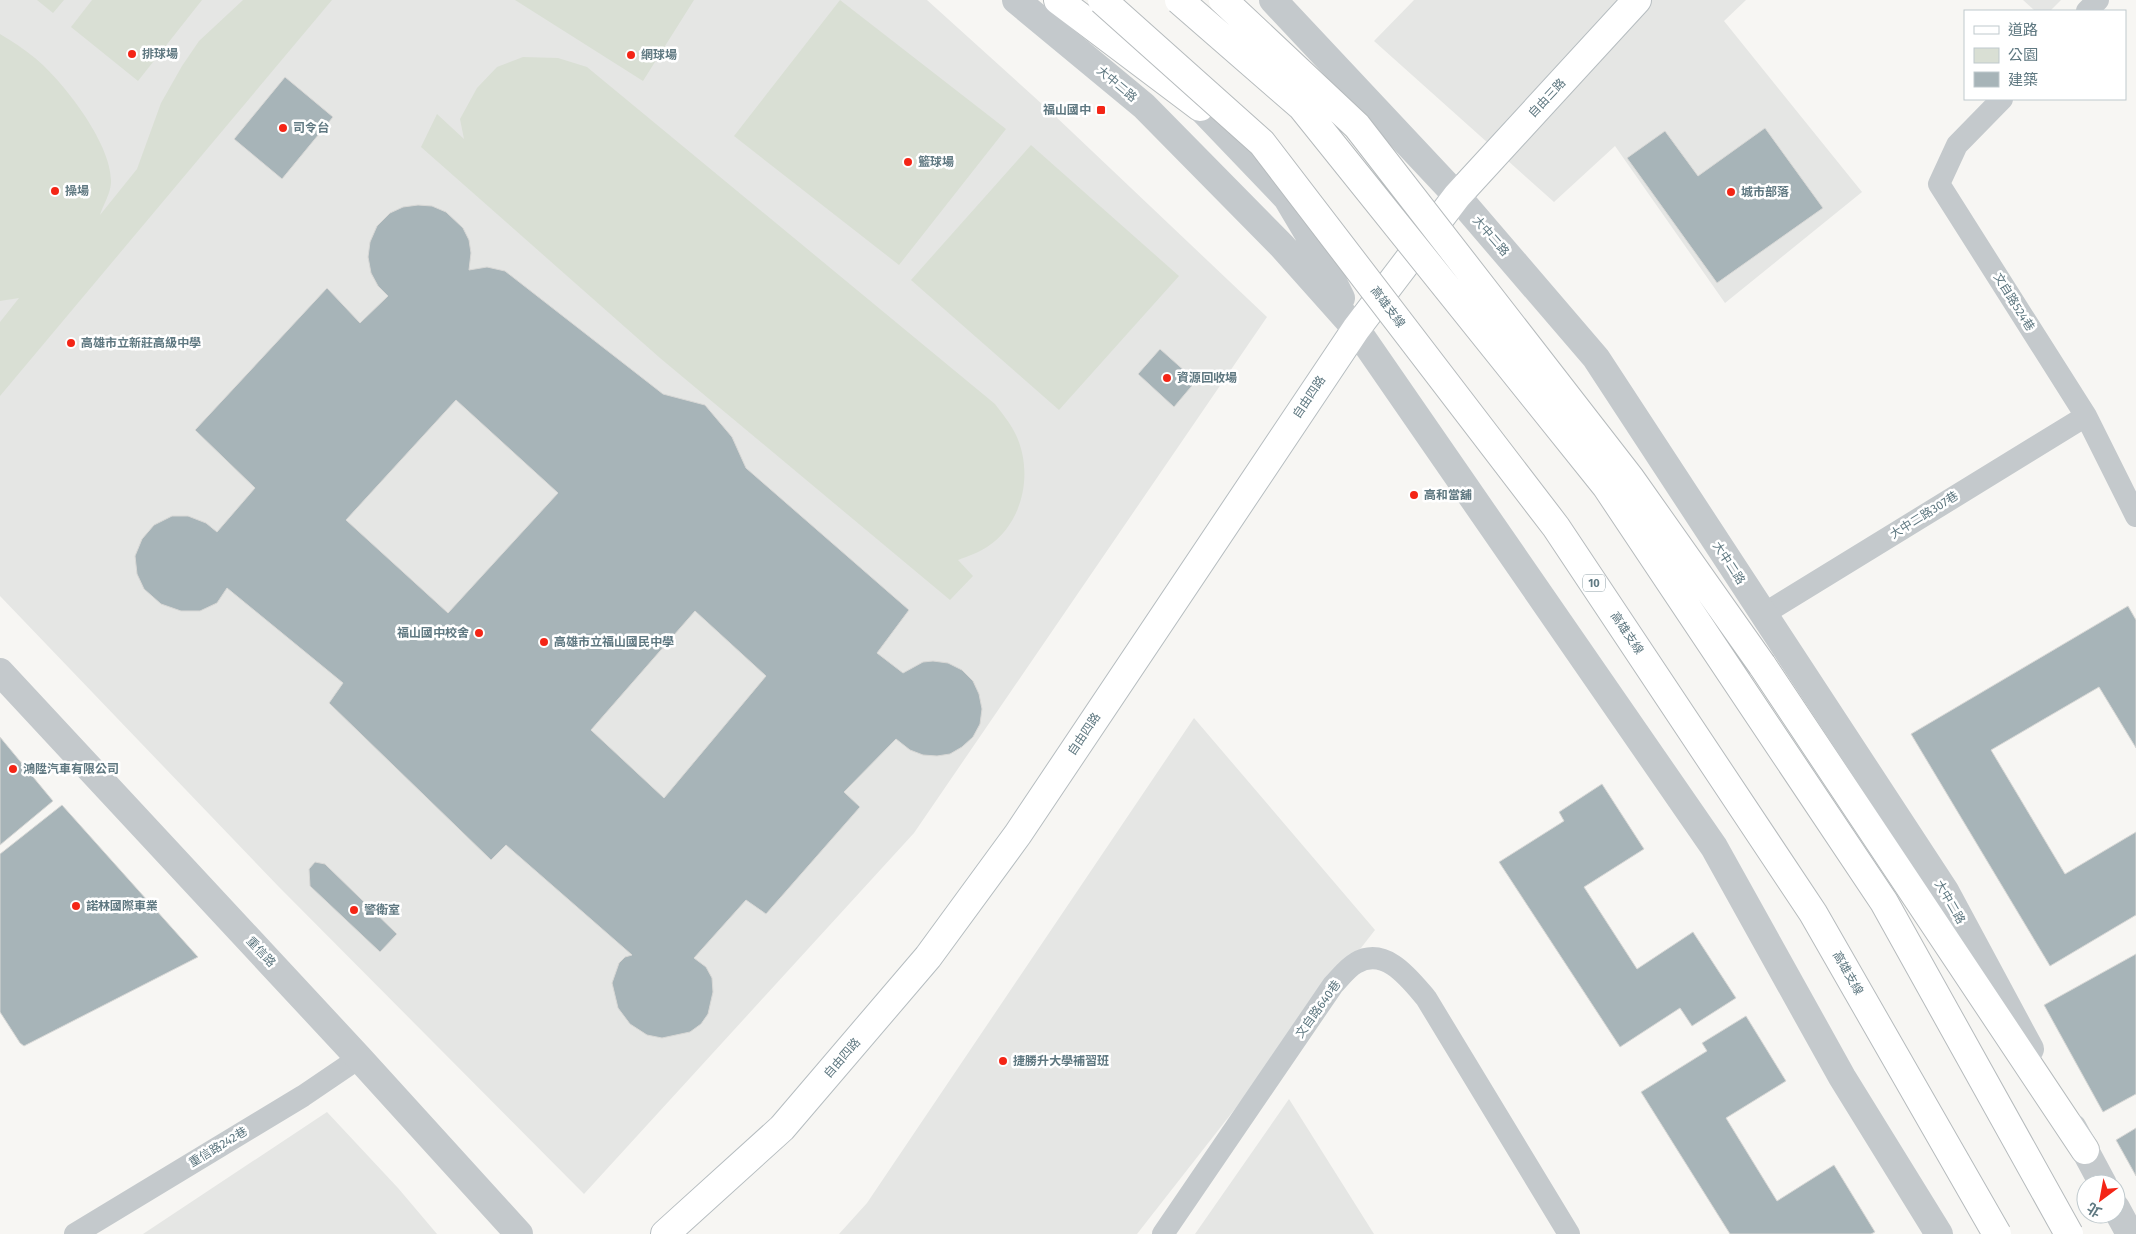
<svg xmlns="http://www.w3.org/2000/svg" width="2136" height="1234" font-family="'Fira Sans','Noto Sans TC',sans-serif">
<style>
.built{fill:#e5e6e4}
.green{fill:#d9dfd4}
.building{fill:#a7b4b8;stroke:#d8d8d6;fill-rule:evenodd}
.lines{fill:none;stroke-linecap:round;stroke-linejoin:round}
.secondary-casing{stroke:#b6bdc0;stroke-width:30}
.highway-casing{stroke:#b6bbbd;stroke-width:30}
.lane{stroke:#c4c9cc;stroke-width:22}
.street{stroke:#c4c9cc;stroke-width:28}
.secondary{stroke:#fff;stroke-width:28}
.highway{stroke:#fff;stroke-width:28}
.highway-bridge-casing{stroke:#b6bbbd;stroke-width:30;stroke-linecap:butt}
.highway-bridge{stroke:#fff;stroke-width:28}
.poi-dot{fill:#f42516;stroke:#fff;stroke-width:2}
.labels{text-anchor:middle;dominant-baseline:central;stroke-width:5;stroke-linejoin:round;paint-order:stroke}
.shield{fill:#fff;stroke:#8fa0a7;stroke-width:1}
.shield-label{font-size:11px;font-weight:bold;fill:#5f7881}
.poi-label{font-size:12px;font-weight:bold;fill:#5f7881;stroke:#fff;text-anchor:start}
.street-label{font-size:12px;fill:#5f7881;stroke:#fff}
</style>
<rect width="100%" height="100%" fill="#f7f6f3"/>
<path class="built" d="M 0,0 L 927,0 L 1053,114 L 1267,317 L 914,833 L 584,1194 L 279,887 L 0,596 Z
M 1414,0 L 1746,0 L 1724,21 L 1862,192 L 1725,303 L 1615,146 L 1554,202 L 1374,41 Z
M 2023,0 L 2061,0 L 2050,11 L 2035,11 Z
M 1194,718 L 1375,930 L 1137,1234 L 839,1234 L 867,1203 Z
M 1289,1099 L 1374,1234 L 1195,1234 Z
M 327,1112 L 398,1188 L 437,1234 L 143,1234 Z"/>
<path class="green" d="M 37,0 L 64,0 L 53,13 Z
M 92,0 L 202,0 L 138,81 L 71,27 Z
M 243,0 L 332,0 L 0,396 L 0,322 L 19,298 L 0,301 L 0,34 C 12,41 24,49 35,58 C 63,81 113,145 111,183 C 110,195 103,205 100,215 L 137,169 L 161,103 L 182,66 L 199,41 Z
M 515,0 L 694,0 L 643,81 Z
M 840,0 L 1006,129 L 899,265 L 734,136 Z
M 523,57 L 558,58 L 587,67 L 995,404 C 1002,413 1010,423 1015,433 C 1034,471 1024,523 987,547 C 978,553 968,556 958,560 L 973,576 L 950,600 L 660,358 L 421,147 L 437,114 L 464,139 L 460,119 L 477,88 L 497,67 Z
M 1031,145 L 1179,276 L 1059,410 L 911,280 Z"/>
<path class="building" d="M 285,77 L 333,117 L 282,179 L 234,139 Z
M 1765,128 L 1823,208 L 1717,283 L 1627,158 L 1665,131 L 1698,176 Z
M 418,205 L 432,206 L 446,212 L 463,228 L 469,240 L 471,253 L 469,270 L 487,267 L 505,271 L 663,394 L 705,405 L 732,437 L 746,468 L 909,610 L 877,653 L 903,673 L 923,662 L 933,661 L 948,663 L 962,670 L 973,681 L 979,694 L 982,709 L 980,724 L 973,737 L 962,747 L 950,754 L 937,756 L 923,755 L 910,750 L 896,739 L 844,792 L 860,807 L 766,914 L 746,900 L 694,958 L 706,967 L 712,978 L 713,992 L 708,1014 L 701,1024 L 690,1032 L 662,1038 L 647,1035 L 630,1024 L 618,1008 L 612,983 L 619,963 L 625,957 L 632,955 L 506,845 L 491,860 L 329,703 L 343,683 L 227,588 L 217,603 L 200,611 L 181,611 L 161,604 L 144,589 L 137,574 L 135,556 L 142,539 L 154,525 L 172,516 L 188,516 L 206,523 L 217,532 L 255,488 L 195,430 L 327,288 L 360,323 L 388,296 L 378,286 L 371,273 L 368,257 L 370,242 L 377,226 L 390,213 L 403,207 ZM 456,400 L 558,493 L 448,613 L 346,520 ZM 695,611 L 766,676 L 664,798 L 591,730 Z
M 1160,349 L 1196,381 L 1174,407 L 1138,374 Z
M 2128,606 L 2136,620 L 2136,748 L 2099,687 L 1991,750 L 2065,874 L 2136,832 L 2136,915 L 2050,966 L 1911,734 Z
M 0,737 L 53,801 L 0,845 Z
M 1602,784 L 1644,849 L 1584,887 L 1637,969 L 1693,932 L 1736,998 L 1692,1026 L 1680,1008 L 1620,1047 L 1499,862 L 1564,821 L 1559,812 Z
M 62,805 L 198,957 L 24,1046 L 20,1043 L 0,1012 L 0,854 Z
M 315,862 L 325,864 L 397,934 L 380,952 L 310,886 L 309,869 Z
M 2136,954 L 2136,1094 L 2103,1112 L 2044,1005 Z
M 1746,1016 L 1786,1081 L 1726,1118 L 1777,1201 L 1834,1165 L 1875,1232 L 1871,1234 L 1730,1234 L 1641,1092 L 1707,1051 L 1702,1043 Z
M 2136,1128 L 2136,1176 L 2116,1140 Z"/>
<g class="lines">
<defs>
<path id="secondary" d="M 665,1234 L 782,1128 L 928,957 L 1018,834 L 1356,329 L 1457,196 L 1637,0"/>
<path id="highway" d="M 1058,0 L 1200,107
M 1762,665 L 2085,1150"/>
</defs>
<use href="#secondary" class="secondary-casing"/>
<use href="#highway" class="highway-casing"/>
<path class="lane" d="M 2087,11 L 2098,0
M 2002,99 L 1957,145 L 1939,184 L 2086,416 L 2136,516
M 1762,615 L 2086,416
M 75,1234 L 303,1096 L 359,1058
M 1163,1234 L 1333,985 C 1340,978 1347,968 1356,963 C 1385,946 1409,978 1426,998 L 1569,1234"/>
<path class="street" d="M 1016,0 L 1144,106 L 1282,246 L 1356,329 L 1714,847 L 1842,1077 L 1939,1234
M 1273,0 L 1457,196 L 1596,358 L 1945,891 L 2030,1049
M 1182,91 L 1200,107 L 1287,198 L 1312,240 L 1341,298
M 0,672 L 359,1058 L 519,1234
M 2073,1128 L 2103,1184
M 2116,1208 L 2130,1234"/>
<use href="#secondary" class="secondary"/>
<use href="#highway" class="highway"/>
<defs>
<path id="highway-bridge" d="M 1102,0 L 1262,143 L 1556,527 L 1813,913 L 1997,1234
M 1179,0 L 1302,107 L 1606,486 L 1884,902 L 2069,1234
M 1223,0 L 1357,126 L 1630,478 L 1762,665"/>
</defs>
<use href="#highway-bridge" class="highway-bridge-casing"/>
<use href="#highway-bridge" class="highway-bridge"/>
</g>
<g class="poi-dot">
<circle cx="132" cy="54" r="5"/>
<circle cx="631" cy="55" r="5"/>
<rect x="1096" y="105" width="10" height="10" rx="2.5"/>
<circle cx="283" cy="128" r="5"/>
<circle cx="908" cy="162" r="5"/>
<circle cx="55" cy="191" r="5"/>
<circle cx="1731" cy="192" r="5"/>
<circle cx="71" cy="343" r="5"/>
<circle cx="1167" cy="378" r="5"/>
<circle cx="1414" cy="495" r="5"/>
<circle cx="479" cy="633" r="5"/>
<circle cx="544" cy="642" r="5"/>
<circle cx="13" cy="769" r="5"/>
<circle cx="76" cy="906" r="5"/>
<circle cx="354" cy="910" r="5"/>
<circle cx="1003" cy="1061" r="5"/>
</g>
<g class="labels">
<rect class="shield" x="1583" y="574.5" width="22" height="17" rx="4"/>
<g class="shield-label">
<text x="1594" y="583">10</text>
</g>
<g class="poi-label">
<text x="142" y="54">排球場</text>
<text x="641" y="55">網球場</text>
<text x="1091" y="110" text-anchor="end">福山國中</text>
<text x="293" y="128">司令台</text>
<text x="918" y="162">籃球場</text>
<text x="65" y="191">操場</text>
<text x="1741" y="192">城市部落</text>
<text x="81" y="343">高雄市立新莊高級中學</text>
<text x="1177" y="378">資源回收場</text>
<text x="1424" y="495">高和當舖</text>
<text x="469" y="633" text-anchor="end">福山國中校舍</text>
<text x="554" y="642">高雄市立福山國民中學</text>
<text x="23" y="769">鴻陞汽車有限公司</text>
<text x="86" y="906">諾林國際車業</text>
<text x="364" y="910">警衛室</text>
<text x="1013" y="1061">捷勝升大學補習班</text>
</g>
<g class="street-label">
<text transform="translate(1117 84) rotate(40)">大中二路</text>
<text transform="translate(1547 98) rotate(-47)">自由三路</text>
<text transform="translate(1491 236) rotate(49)">大中二路</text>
<text transform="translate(2014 302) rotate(58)">文自路524巷</text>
<text transform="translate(1388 307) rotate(53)">高雄支線</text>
<text transform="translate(1309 397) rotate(-56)">自由四路</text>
<text transform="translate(1924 515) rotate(-32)">大中二路307巷</text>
<text transform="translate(1729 563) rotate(57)">大中二路</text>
<text transform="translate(1627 633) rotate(56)">高雄支線</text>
<text transform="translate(1084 734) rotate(-56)">自由四路</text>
<text transform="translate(1950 902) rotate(60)">大中二路</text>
<text transform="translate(261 952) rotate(47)">重信路</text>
<text transform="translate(1848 973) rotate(60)">高雄支線</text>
<text transform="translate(1318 1009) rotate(-54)">文自路640巷</text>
<text transform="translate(842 1058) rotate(-49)">自由四路</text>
<text transform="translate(218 1147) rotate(-31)">重信路242巷</text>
</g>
</g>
<rect x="1964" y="10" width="162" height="90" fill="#ffffff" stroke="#bfc9cd"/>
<rect x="1974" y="26" width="25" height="8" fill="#ffffff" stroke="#bfc9cd"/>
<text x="2008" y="35" font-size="15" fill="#5f7881">道路</text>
<rect x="1974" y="48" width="25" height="15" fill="#d9dfd4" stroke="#bfc9cd"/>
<text x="2008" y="60" font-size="15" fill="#5f7881">公園</text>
<rect x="1974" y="72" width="25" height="15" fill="#a7b4b8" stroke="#bfc9cd"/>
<text x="2008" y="85" font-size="15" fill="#5f7881">建築</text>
<g transform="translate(2101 1199) rotate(212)"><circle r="24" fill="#ffffff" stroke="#bfc9cd"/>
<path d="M0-4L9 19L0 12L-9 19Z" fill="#f42516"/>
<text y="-8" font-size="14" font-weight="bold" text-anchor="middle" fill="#5f7881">北</text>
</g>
</svg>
